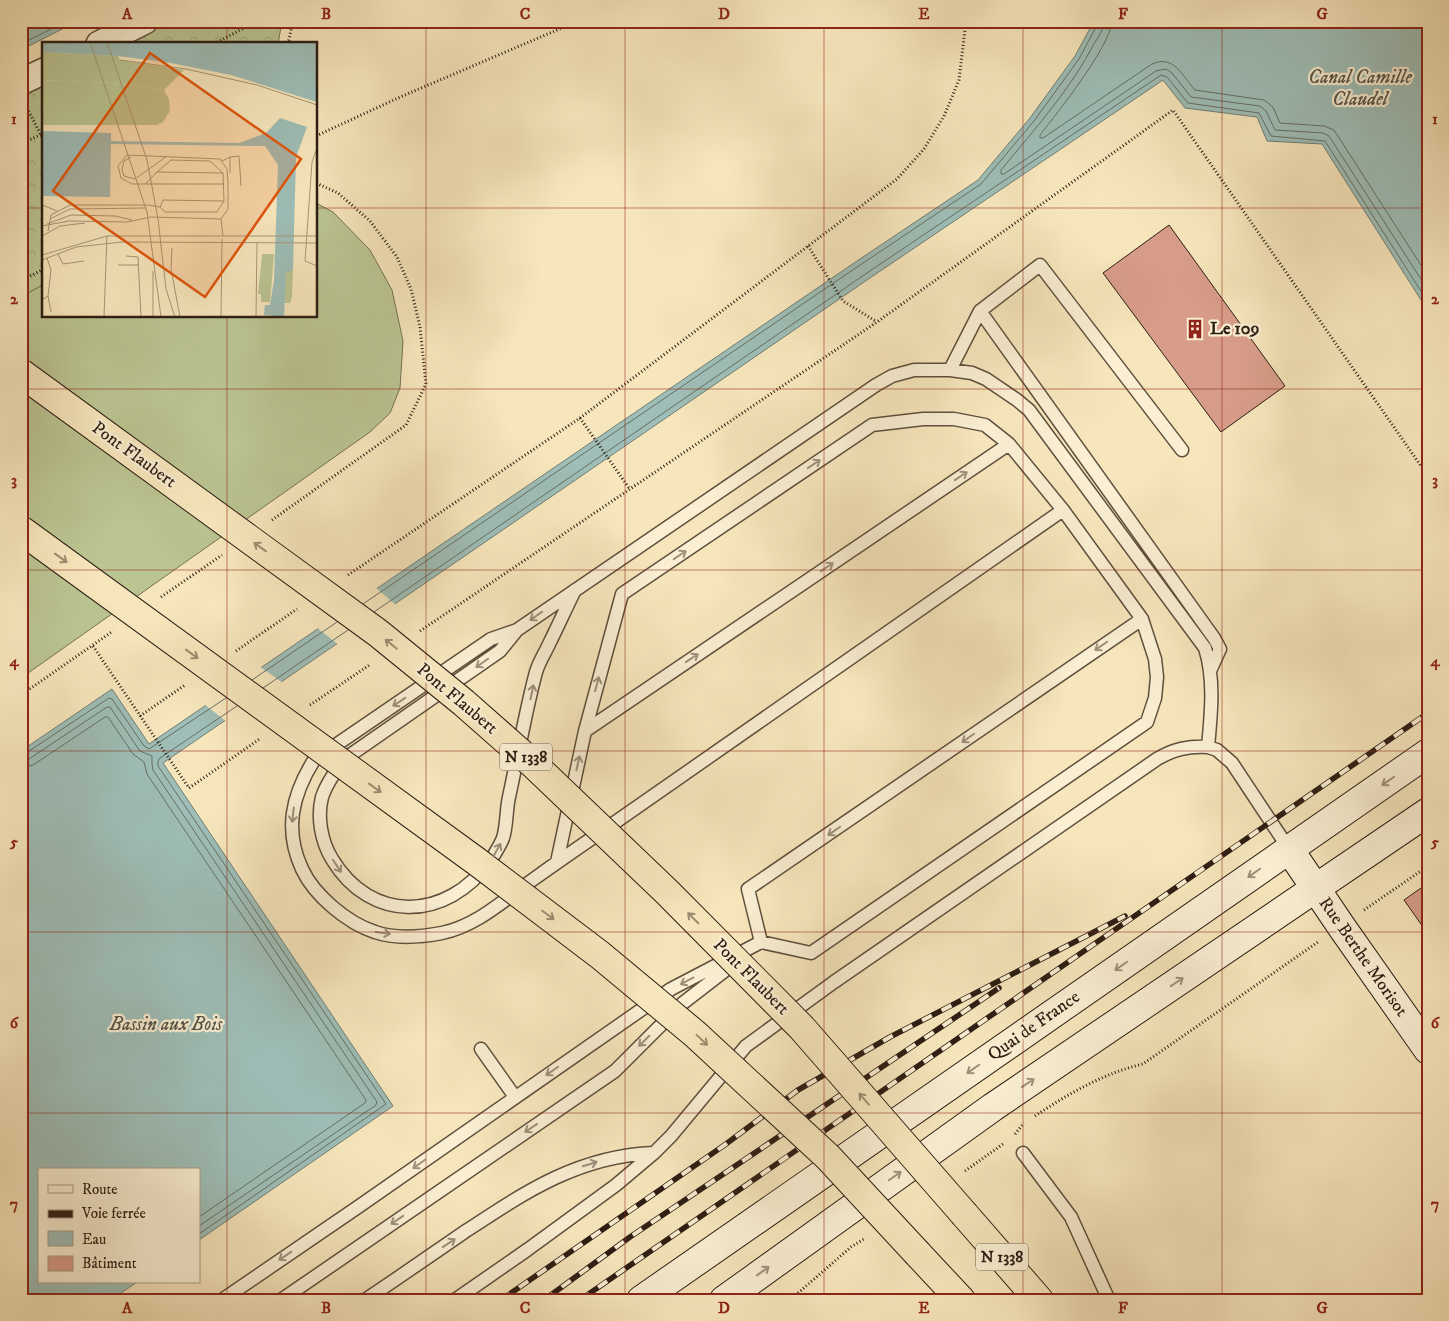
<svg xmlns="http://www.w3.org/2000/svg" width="1449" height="1321" font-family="'IM FELL DW Pica',serif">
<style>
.grass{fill:#bbc592;stroke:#747152}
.forest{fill:url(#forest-crowns);stroke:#747152}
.water{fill:#9ebeb7;stroke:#707e75}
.pier{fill:#f7e6bc}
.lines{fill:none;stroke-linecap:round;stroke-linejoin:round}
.shore{stroke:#656e65;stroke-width:1}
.building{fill:#d89d8a;stroke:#2c1d13}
.lane-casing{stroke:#5f4f3d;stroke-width:15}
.street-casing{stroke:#5f4f3d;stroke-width:28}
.secondary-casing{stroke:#2c1d13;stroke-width:30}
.highway-casing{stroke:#2c1d13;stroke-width:30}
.path{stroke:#2c1d13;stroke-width:3;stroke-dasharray:1 2.5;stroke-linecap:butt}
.lane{stroke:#faefd3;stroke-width:12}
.street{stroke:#faefd3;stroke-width:25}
.secondary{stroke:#faefd3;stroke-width:28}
.highway{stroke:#f7e6bc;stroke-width:28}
.rail-casing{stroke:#2c1d13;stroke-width:5.5}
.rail{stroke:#faefd3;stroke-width:4;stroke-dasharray:11;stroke-linecap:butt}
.highway-bridge-casing{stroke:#2c1d13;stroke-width:30;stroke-linecap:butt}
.highway-bridge{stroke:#f7e6bc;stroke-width:28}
.oneway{stroke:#9d907d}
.oneway2{stroke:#9c8c70}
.grid{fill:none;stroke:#8f2418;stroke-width:1;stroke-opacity:0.55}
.labels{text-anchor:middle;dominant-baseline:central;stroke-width:4.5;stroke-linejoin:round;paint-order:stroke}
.shield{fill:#faefd3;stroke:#6a5c4d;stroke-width:1}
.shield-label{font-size:16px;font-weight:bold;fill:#2c1d13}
.poi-label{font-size:18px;font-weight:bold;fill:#2c1d13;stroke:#faefd3;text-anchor:start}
.street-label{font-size:18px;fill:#2c1d13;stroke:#faefd3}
.water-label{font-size:19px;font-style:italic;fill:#54554c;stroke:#faefd3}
.inset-road{fill:none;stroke:#a69678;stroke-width:1}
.view{fill:#df560c;fill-opacity:0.15;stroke:#df560c;stroke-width:2.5}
.inset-edge{fill:none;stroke:#2c1d13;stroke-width:2.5}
.neatline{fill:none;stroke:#8f2418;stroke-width:2}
.grid-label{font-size:16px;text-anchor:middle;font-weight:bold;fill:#8f2418}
</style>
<defs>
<pattern id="forest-crowns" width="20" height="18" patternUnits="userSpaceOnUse" patternTransform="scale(1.25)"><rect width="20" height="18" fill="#bbc592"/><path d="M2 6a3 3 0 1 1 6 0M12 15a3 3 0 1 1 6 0" fill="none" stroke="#a1a97d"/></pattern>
</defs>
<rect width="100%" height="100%" fill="#f7e6bc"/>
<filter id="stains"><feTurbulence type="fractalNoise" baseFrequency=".004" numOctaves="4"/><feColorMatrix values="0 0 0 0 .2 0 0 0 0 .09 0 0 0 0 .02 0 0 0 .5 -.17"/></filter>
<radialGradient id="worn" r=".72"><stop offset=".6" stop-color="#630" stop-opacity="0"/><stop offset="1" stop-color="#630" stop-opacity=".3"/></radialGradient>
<path class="grass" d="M 316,203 L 333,212 L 370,250 L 392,290 L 403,341 L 400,388 L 390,413 L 370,432 L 21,678 L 21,297 L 44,284 L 44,316 L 316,316 Z"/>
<path class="forest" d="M 165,21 L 282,21 L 278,44 L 119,44 Z
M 44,80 L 44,284 L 21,297 L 21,91 Z"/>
<path class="water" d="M 21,21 L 78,21 L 21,50 Z
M 1094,21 L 1428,21 L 1428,311 L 1322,144 L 1267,141 L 1257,117 L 1185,108 L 1163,80 L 867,280 L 163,763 L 393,1106 L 199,1240 L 199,1170 L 39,1170 L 39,1282 L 137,1282 L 111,1300 L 21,1300 L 21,751 L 112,689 L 149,744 L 854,263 L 978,180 L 1030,118 L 1075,56 Z"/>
<path class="pier" d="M 375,587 L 396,605 L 339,645 L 316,627 Z
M 259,666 L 283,683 L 227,722 L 204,704 Z"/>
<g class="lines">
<path class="shore" d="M 1104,21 C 1104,29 1099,36 1095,42 C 1071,89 1034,130 1001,170 L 1001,174 L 1004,174 L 1156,71 L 1166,69 L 1172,73 L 1191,97 L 1260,106 L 1266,111 L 1275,130 L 1323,133 L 1329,136 L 1428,290
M 1112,21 C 1111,46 1057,113 1040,135 L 1040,138 L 1043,138 L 1152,64 C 1174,54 1183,77 1195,90 L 1264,100 L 1273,107 L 1280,123 L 1324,126 L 1334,130 L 1428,276
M 21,44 L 67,21
M 363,604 L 857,267 L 981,184 L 1034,121 L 1079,59 L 1097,25 L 1098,21
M 374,612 L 864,275 L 1161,75 L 1167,77 L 1188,103 L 1259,113 L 1271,136 L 1325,141 L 1428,302
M 252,680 L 337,622
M 263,688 L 348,630
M 21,754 L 26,753 L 109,698 L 112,699 L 144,746 L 149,749 L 226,698
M 21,761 L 29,759 L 107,707 L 110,707 L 140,751 L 152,756 L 152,764 L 153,770 L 377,1102 L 376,1105 L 199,1226
M 21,768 L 33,765 L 105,717 L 108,717 L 133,754 L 144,762 L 147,774 L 366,1100 L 365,1103 L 199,1217
M 199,1234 L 386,1104 L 158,766 L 158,761 L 160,758 L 237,706"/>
</g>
<path class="building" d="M 1169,225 L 1285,386 L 1221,432 L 1103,273 Z
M 1428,883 L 1428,934 L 1404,900 Z"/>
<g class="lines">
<defs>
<path id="lane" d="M 980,311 L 1040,265 L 1182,450
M 950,370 L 980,311 L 1214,638 L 1220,649 L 1210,671
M 1063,510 C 911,616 759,722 607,828 C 582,845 556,863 531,881 C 503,901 476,926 442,933 C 421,937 395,939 375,932 C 347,923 314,895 302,869 C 284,830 292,795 314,760 L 491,639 L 517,630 L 876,385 L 892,376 L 914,370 L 950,370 L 972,373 L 986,379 L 1017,400 L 1029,410 L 1205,648 C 1215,680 1211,714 1208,747 L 1217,750 L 1232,763 L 1289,849
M 517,630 L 500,651 L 346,758 C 336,770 327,782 322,797 C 317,817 321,841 332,859 C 371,924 447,921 490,861 C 494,855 500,846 503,838 C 507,826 506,810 509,797 C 518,756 525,713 536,672 C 539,662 545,653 549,644 C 558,626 566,608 575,590
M 585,731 L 622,594 L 872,425 L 923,419 L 954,419 L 985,425 L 1009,444
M 761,942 L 748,889 L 1142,619
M 481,1049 L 515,1097
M 1023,1153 L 1071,1217 L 1107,1296 L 1110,1300
M 222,1300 L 358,1207 L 671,989 L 761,942 L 811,953 L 1147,722 L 1155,698 L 1157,677 L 1155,659 L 1142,619 L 1063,510 L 1009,444 L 585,731 L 557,862
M 281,1300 L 615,1071 L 683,1003 L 736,962
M 365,1300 C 398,1278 431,1255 463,1233 C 525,1192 578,1156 654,1153
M 455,1300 L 527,1250 L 616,1185 L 654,1153 L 671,1136 L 746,1046 L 834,982 L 1157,759 C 1174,749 1188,746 1208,747"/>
<path id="street" d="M 99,44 L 145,21
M 21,82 L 44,71"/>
<path id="secondary" d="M 1289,849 L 1341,926 L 1428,1050
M 641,1300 L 1428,753
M 724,1300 L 993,1107 L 1428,812"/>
<path id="highway" d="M 965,1215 L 1039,1300
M 918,1254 L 961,1300"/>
</defs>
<use href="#lane" class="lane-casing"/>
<use href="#street" class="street-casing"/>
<use href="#secondary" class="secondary-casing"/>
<use href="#highway" class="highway-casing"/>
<path class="path" d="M 214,44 L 257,21
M 288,44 L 293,21
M 27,108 L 44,141
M 316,136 L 398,98 L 578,21
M 21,144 L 44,133
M 808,246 L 843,301 L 877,322
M 21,281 L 44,269
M 580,418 L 629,488
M 272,520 L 406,425 L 426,384 L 420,327 L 411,289 L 397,257 L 370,221 L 338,193 L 316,183
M 348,575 L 580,418 L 897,179 L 924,149 L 944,116 L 959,80 L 966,21
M 161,597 L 222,555
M 420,631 L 877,322 L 1173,110 L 1428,476
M 93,646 L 189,788 L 261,738
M 236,651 L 297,609
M 21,695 L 113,631
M 310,705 L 371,664
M 140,716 L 185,685
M 1364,910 L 1428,866
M 1035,1116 C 1068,1094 1104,1073 1143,1064 L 1318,942
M 1015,1134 L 1024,1123
M 965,1171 L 1003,1144
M 790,1300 L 851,1247 L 864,1239"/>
<use href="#lane" class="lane"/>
<use href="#street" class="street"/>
<use href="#secondary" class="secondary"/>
<use href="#highway" class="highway"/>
<defs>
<path id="rail" d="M 501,1300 L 726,1144 L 798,1090 L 890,1037 L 1125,916
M 544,1300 L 630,1237 L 999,988
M 580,1300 L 1428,713"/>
</defs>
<use href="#rail" class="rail-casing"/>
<use href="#rail" class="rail"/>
<defs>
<path id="highway-bridge" d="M 21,373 L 378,633 L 464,703 L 532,763 L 667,892 L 802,1028 L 965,1215
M 21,530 L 476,861 L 600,955 L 695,1034 L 828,1157 L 918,1254"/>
</defs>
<use href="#highway-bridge" class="highway-bridge-casing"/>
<use href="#highway-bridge" class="highway-bridge"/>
</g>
<defs><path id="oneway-shaft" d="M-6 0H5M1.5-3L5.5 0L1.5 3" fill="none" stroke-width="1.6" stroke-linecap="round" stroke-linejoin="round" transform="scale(1.25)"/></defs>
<g class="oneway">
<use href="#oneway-shaft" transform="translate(814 464) rotate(-34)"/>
<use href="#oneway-shaft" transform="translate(961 476) rotate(-34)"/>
<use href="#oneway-shaft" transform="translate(680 555) rotate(-34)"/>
<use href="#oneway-shaft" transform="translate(827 567) rotate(-34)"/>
<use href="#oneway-shaft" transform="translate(536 616) rotate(145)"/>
<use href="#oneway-shaft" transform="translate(1101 646) rotate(145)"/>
<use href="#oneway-shaft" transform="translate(692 658) rotate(-34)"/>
<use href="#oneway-shaft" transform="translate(482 663) rotate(145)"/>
<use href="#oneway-shaft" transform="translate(597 684) rotate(-75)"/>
<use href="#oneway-shaft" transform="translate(532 692) rotate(-78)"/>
<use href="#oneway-shaft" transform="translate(399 702) rotate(146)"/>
<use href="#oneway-shaft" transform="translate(968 738) rotate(145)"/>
<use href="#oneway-shaft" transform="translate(578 763) rotate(-78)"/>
<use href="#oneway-shaft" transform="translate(1388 781) rotate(145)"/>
<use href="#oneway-shaft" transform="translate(293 815) rotate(96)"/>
<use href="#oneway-shaft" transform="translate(834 831) rotate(145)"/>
<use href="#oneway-shaft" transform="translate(497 850) rotate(-61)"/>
<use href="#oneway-shaft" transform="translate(337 866) rotate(56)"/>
<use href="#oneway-shaft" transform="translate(1254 873) rotate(145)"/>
<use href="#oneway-shaft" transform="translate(383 933) rotate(8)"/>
<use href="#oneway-shaft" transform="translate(1121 966) rotate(145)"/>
<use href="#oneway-shaft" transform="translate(687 981) rotate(152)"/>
<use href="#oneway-shaft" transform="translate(1177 982) rotate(-34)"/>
<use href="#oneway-shaft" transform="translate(644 1041) rotate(135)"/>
<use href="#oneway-shaft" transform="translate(973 1069) rotate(145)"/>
<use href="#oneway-shaft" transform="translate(552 1071) rotate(145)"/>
<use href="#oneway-shaft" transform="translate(1028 1083) rotate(-34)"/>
<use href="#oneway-shaft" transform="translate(531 1128) rotate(146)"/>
<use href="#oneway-shaft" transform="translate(419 1164) rotate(145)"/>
<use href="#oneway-shaft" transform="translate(590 1164) rotate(-17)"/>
<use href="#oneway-shaft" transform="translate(895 1176) rotate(-35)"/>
<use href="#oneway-shaft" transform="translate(397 1220) rotate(146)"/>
<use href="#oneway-shaft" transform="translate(449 1243) rotate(-34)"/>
<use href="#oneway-shaft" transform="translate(285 1256) rotate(146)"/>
<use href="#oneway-shaft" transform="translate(763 1271) rotate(-36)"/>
</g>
<g class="oneway2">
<use href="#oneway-shaft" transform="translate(260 547) rotate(-144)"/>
<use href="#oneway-shaft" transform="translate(61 558) rotate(36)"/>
<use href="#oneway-shaft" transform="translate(391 644) rotate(-141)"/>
<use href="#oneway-shaft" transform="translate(192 654) rotate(36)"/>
<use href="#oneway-shaft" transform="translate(375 788) rotate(36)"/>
<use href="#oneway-shaft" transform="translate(548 915) rotate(37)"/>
<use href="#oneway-shaft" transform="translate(693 918) rotate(-135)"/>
<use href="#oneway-shaft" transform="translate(702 1040) rotate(43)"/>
<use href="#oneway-shaft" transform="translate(864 1099) rotate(-131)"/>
</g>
<path class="grid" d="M 227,21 L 227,44M 426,21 L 426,1300M 625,21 L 625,1300M 824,21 L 824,1300M 1023,21 L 1023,1300M 1222,21 L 1222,1300M 21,208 L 44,208M 316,208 L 1428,208M 227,316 L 227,1300M 21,389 L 1428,389M 21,570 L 1428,570M 21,751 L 1428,751M 21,932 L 1428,932M 21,1113 L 1428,1113"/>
<defs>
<symbol id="building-bare" viewBox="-9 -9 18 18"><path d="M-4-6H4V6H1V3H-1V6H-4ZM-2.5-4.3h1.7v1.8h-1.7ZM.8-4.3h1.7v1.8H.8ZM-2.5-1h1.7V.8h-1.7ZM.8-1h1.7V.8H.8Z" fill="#8f2418" stroke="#faefd3" stroke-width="2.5" paint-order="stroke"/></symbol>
</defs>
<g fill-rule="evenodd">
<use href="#building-bare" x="1181" y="315" width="28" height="28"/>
</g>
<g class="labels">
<g class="shield">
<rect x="500" y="743.5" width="52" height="27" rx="4"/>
<rect x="976" y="1243.5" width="52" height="27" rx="4"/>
</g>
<g class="shield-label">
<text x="526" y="757">N 1338</text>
<text x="1002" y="1257">N 1338</text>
</g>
<g class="poi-label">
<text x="1210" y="329">Le 109</text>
</g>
<g class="street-label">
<text transform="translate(134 455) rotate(36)">Pont Flaubert</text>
<text transform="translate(457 699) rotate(40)">Pont Flaubert</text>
<text transform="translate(1363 957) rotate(55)">Rue Berthe Morisot</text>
<text transform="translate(751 977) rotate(45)">Pont Flaubert</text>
<text transform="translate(1034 1026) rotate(-35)">Quai de France</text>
</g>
<g class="water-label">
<text x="1360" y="77">Canal Camille<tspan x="1360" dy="22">Claudel</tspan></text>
<text x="166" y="1024">Bassin aux Bois</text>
</g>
</g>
<g transform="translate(42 42)">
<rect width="275" height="275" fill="#f7e6bc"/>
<path d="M 0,38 L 71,41 L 122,48 L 127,57 L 128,69 L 121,80 L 115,83 L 0,83 ZM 220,212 L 232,212 L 228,260 L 219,260 L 219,252 L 216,252 ZM 251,228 L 250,254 L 248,261 L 242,261 L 244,230 Z" fill="#bbc592"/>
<path d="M 0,10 L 76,14 L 78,18 L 142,28 L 122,48 L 71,41 L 0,38 Z" fill="#bbc592"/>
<path d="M 0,0 L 275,0 L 275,60 L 189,33 L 129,21 L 76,14 L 0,10 ZM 238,76 L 265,85 L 254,115 L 251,228 L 244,231 L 242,275 L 222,273 L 223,263 L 228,263 L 232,239 L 236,123 L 223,104 L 69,102 L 68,155 L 0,154 L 0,89 L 69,91 L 69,99 L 197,101 L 224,91 Z" fill="#9ebeb7"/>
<path class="inset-road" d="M 48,0 L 105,170 L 119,275M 65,0 L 105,118 L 116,177 L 124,247 L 133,275M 78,18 L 144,27 L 215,43 L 275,63M 275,106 L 270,120 L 263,219 L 275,224M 89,115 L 82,119 L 80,128 L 82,134 L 93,137 L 125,114M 188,115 L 197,114 L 199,144M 180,119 L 188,115 L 188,131M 115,130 L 129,118 L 168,119 L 181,131M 0,163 L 15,169M 118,165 L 121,158 L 182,159M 8,177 L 28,167 L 104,166M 5,182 L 29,173 L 73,174 L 90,178M 0,184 L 27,179 L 85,180 L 109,175 L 179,177M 6,189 L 9,173 L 28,163 L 106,163 L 118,165 L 123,170 L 175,170 L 182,159 L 181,131 L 115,130 L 103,142M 0,194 L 18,184 L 43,181M 181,194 L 179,177 L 186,167 L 186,140 L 185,127 L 178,117 L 85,113 L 76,124 L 79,136 L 90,142 L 182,142M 130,206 L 129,227 L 138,275M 16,212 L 21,222 L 42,219M 0,213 L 65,194 L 275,194M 84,214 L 96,215 L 99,275M 5,216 L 9,228 L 6,254M 0,218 L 34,205 L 80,200 L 275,201M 76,223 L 96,223M 0,258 L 6,254 L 9,270M 62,275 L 65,194M 111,275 L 111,229M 179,275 L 180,197M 214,275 L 215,200"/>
<path class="view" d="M 108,11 L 259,117 L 163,255 L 11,149 Z"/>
<rect width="275" height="275" class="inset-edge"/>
</g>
<rect width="1449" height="1321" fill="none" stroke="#f7e6bc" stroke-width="55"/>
<rect x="38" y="1168" width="162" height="115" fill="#faefd3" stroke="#a89b86"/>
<rect x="48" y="1185" width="25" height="8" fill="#faefd3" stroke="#a89b86"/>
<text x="82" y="1194" font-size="15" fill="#2c1d13">Route</text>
<rect x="48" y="1210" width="25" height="8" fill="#2c1d13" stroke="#a89b86"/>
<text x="82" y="1218" font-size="15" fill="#2c1d13">Voie ferrée</text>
<rect x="48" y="1231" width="25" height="15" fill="#9ebeb7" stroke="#a89b86"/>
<text x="82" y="1244" font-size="15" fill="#2c1d13">Eau</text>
<rect x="48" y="1256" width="25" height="15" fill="#d89d8a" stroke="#a89b86"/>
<text x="82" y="1268" font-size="15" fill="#2c1d13">Bâtiment</text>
<rect x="28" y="28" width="1394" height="1266" class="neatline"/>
<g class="grid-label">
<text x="127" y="19">A</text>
<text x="326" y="19">B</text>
<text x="525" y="19">C</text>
<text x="724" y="19">D</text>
<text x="924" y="19">E</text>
<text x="1123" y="19">F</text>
<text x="1322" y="19">G</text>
<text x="14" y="124">1</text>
<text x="1435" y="124">1</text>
<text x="14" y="304">2</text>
<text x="1435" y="304">2</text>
<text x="14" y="485">3</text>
<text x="1435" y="485">3</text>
<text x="14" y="666">4</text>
<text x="1435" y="666">4</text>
<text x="14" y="847">5</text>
<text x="1435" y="847">5</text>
<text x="14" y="1028">6</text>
<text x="1435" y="1028">6</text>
<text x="14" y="1209">7</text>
<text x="1435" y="1209">7</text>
<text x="127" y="1313">A</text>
<text x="326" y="1313">B</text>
<text x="525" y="1313">C</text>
<text x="724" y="1313">D</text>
<text x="924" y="1313">E</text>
<text x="1123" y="1313">F</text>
<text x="1322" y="1313">G</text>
</g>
<rect width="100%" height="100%" filter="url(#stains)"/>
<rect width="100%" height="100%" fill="url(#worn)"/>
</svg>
